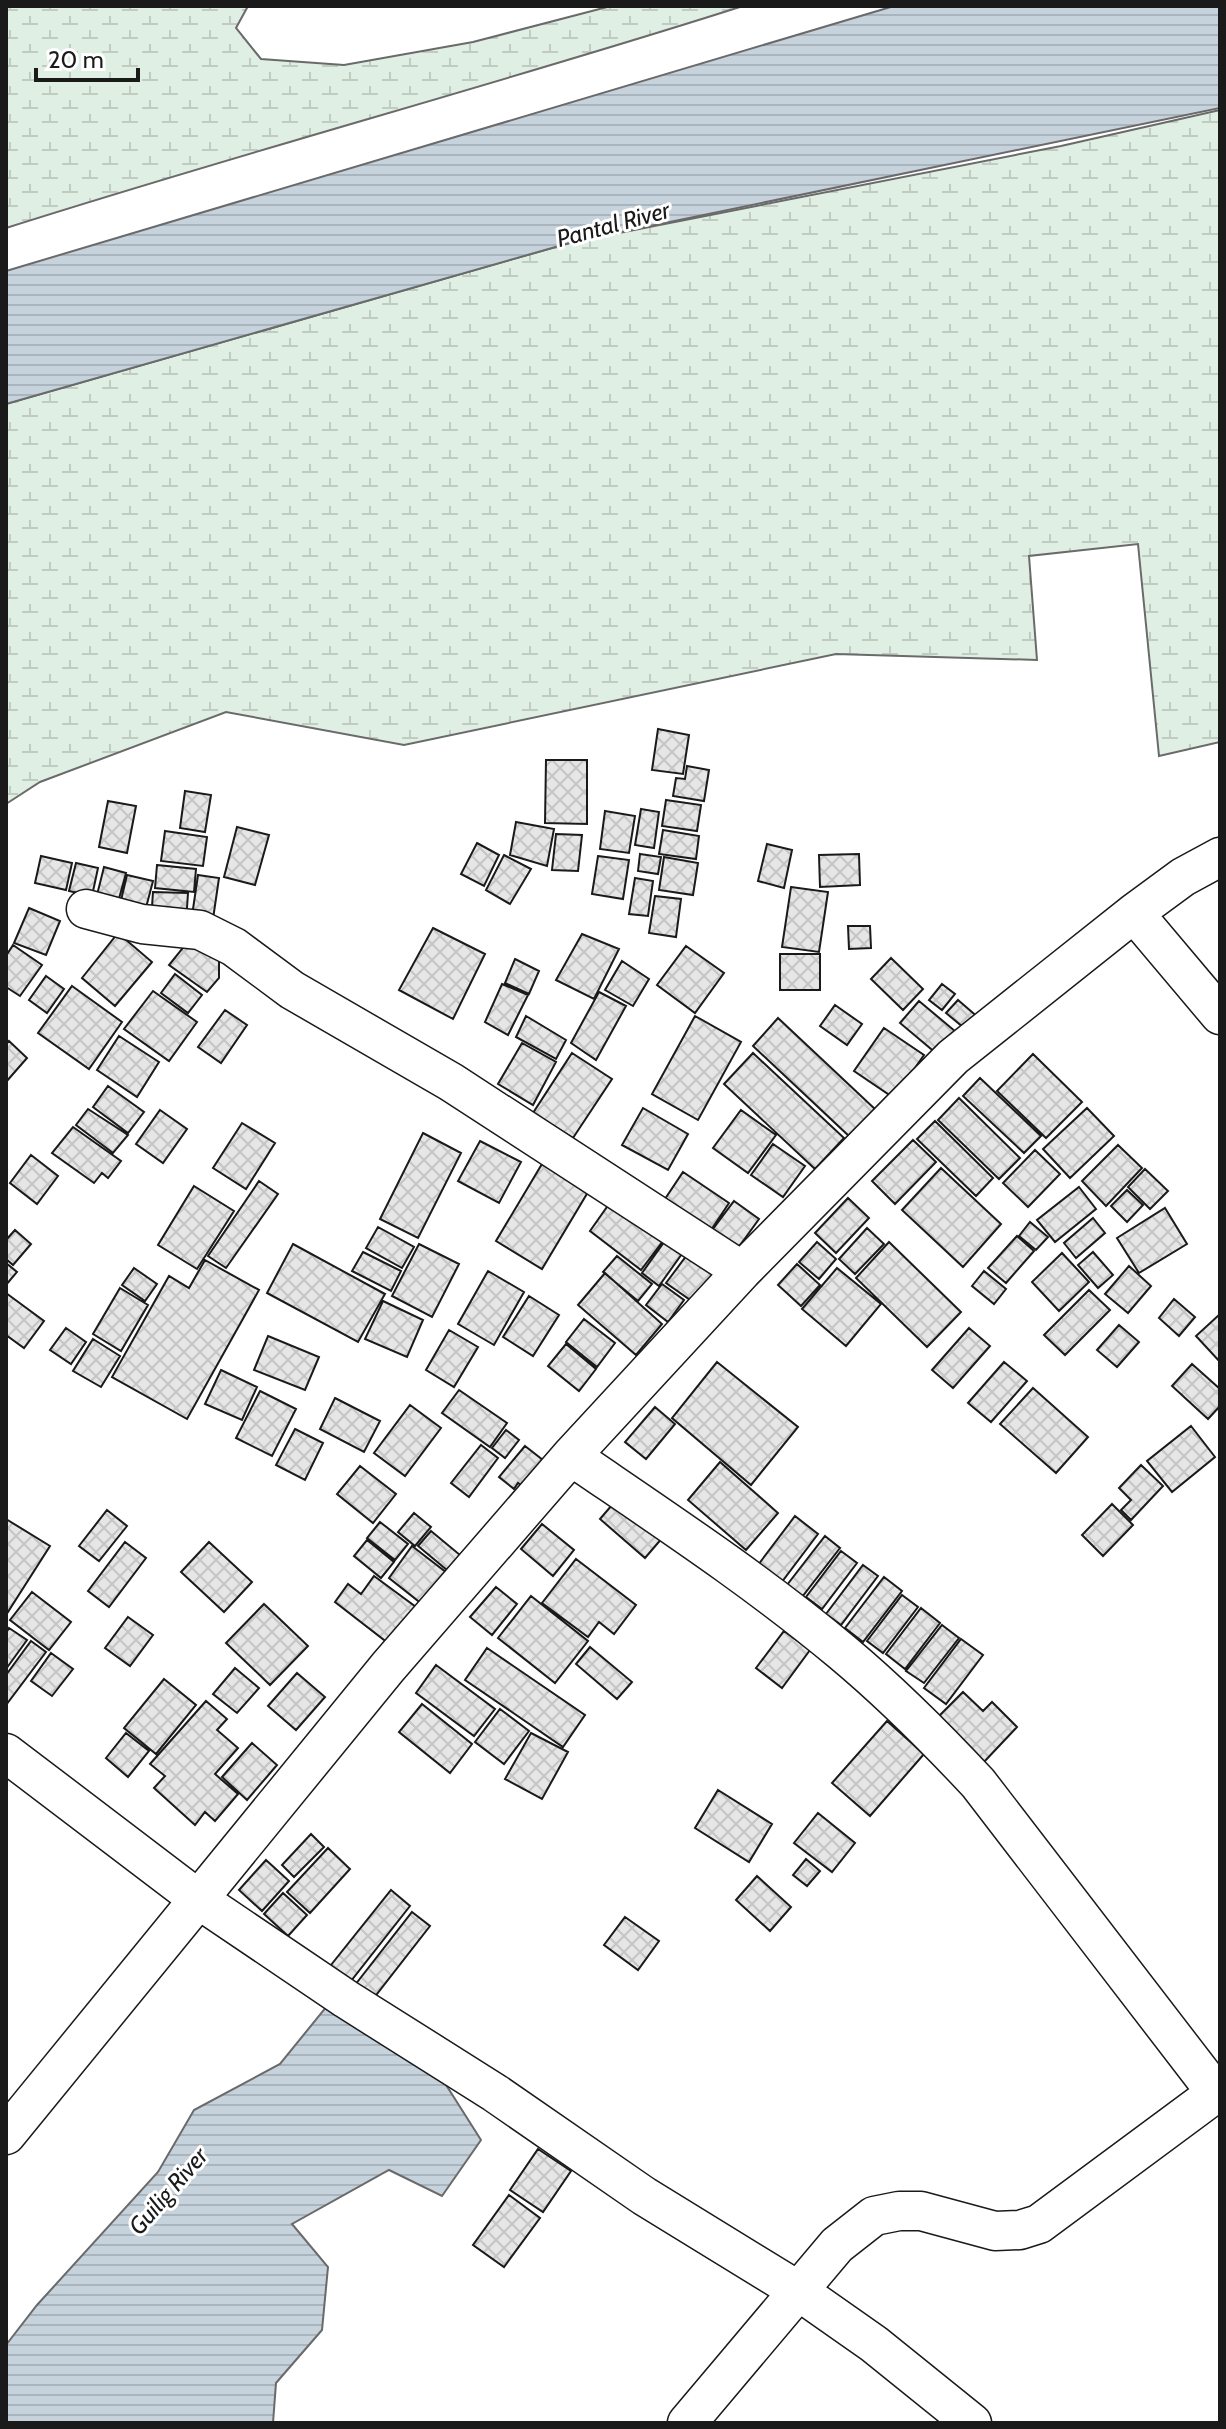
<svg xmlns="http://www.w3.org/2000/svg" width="1226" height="2429" font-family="Cabin,sans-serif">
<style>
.wetland{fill:url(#wetland-marsh);stroke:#6a6a6a;stroke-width:2}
.water{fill:url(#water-rules);stroke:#6a6a6a;stroke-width:2}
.building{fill:url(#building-cross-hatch);stroke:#1a1a1a;stroke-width:2}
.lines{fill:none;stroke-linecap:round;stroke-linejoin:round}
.minor-casing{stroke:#1a1a1a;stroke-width:41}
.minor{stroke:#fff;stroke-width:38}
.labels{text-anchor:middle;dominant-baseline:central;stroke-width:6;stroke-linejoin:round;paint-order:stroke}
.water-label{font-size:24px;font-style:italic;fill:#1a1a1a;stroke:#fff}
</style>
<defs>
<pattern id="wetland-marsh" width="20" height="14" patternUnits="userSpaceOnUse" patternTransform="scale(2)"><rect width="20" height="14" fill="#e0efe3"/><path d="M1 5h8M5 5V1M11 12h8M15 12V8" fill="none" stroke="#c0ccc2"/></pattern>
<pattern id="water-rules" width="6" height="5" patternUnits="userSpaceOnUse" patternTransform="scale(2)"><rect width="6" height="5" fill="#c6d2dc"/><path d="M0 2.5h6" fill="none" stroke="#aab4bc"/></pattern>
<pattern id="building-cross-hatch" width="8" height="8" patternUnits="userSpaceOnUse" patternTransform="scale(2)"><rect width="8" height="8" fill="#e6e6e6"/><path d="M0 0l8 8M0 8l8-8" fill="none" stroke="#c5c5c5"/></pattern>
</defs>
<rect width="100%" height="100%" fill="#fff"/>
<path class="wetland" d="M 6,6 L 248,6 L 236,28 L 261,59 L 344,65 L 473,42 L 611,6 L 743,6 C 499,84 251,150 6,228 Z
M 1220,110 L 1220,742 L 1159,756 L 1138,544 L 1029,556 L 1037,660 L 836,654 L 404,745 L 226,712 L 40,782 L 6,804 L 6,404 L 573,242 L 1061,146 Z"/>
<path class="water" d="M 894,6 L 1220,6 L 1220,108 L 573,242 L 6,404 L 6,271 Z
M 331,2001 L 441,2077 L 481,2140 L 442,2196 L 389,2170 L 292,2224 L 328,2267 L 322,2330 L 276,2383 L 273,2423 L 6,2423 L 6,2345 L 37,2305 L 158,2172 L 194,2110 L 280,2064 Z"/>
<path class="building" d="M 658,729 L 689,735 L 683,774 L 652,770 Z
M 546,760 L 587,760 L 587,824 L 545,823 Z
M 687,766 L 709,770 L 704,801 L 673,796 L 676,778 L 685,779 Z
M 185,791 L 211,795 L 205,832 L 180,828 Z
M 666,800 L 701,805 L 697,831 L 662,826 Z
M 108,801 L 136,806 L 127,853 L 99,847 Z
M 641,809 L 659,812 L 654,848 L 635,845 Z
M 605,811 L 635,816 L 629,853 L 600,849 Z
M 516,822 L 554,829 L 547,866 L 510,855 Z
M 237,827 L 269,835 L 255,885 L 224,877 Z
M 663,830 L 699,836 L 696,859 L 659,854 Z
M 165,831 L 207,837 L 203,866 L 161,861 Z
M 556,834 L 582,835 L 578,871 L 552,870 Z
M 477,843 L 499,855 L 484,886 L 461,874 Z
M 767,844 L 792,850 L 784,888 L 758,881 Z
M 640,854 L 661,857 L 658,874 L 638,871 Z
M 859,854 L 860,885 L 820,887 L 819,855 Z
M 504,855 L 531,869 L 510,904 L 486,890 Z
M 41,856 L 72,863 L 66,890 L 35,883 Z
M 598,856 L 629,860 L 623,899 L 592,894 Z
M 664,857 L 698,863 L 693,895 L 659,890 Z
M 76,863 L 98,868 L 92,896 L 69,891 Z
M 157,865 L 196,869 L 194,892 L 155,888 Z
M 104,867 L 126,873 L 117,906 L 96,899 Z
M 127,875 L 153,881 L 143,919 L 118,913 Z
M 198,875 L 219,878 L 213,919 L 192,916 Z
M 635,878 L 653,881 L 648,916 L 629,914 Z
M 791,887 L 828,892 L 819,952 L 782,947 Z
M 153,892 L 188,893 L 186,923 L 151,921 Z
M 655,896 L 681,899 L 676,937 L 649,933 Z
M 29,908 L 60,921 L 46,955 L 14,943 Z
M 848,926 L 870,926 L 871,948 L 849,949 Z
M 433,928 L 485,954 L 453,1019 L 399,990 Z
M 118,933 L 152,962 L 115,1006 L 82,978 Z
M 582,934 L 619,949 L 594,999 L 556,980 Z
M 190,939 L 219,957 L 219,978 L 207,992 L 169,965 Z
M 13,945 L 42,965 L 20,996 L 6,987 L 6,956 Z
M 686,946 L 724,973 L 695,1013 L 657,985 Z
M 780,954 L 820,954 L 820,990 L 780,990 Z
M 891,958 L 923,989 L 903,1010 L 871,979 Z
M 515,959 L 539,971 L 529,994 L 505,983 Z
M 622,961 L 649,979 L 633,1006 L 605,990 Z
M 175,974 L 202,995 L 188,1013 L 161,993 Z
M 46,976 L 64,989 L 47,1013 L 29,1000 Z
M 502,984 L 528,995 L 508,1035 L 485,1022 Z
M 942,984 L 955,994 L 942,1010 L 929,1000 Z
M 72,986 L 122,1022 L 89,1069 L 38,1033 Z
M 153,991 L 197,1022 L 169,1061 L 124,1029 Z
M 599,992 L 626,1006 L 596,1060 L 571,1043 Z
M 958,1000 L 980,1019 L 969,1032 L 946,1013 Z
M 919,1001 L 962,1037 L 943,1059 L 900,1023 Z
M 835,1005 L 862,1024 L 847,1045 L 820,1026 Z
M 225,1010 L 247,1025 L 221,1063 L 198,1047 Z
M 526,1016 L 566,1040 L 556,1059 L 516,1037 Z
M 695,1016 L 741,1042 L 698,1120 L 652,1094 Z
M 778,1018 L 876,1110 L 850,1137 L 753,1046 Z
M 884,1028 L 924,1055 L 894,1098 L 854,1071 Z
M 119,1036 L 159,1062 L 137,1097 L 97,1070 Z
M 9,1041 L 27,1058 L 6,1082 L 6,1044 Z
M 522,1043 L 556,1062 L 533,1105 L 498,1084 Z
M 572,1053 L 612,1079 L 573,1138 L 533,1113 Z
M 753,1053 L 844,1138 L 815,1169 L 724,1084 Z
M 1033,1054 L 1082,1102 L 1046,1138 L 997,1091 Z
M 980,1078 L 1041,1136 L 1024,1153 L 963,1096 Z
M 108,1086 L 144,1112 L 128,1133 L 93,1107 Z
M 959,1098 L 1020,1158 L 999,1179 L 938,1120 Z
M 643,1108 L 688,1134 L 668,1170 L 622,1145 Z
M 1087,1108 L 1114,1136 L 1070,1178 L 1043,1149 Z
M 88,1109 L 128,1135 L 113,1153 L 76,1125 Z
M 160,1110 L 187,1129 L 163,1163 L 136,1144 Z
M 741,1110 L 776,1135 L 748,1173 L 713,1148 Z
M 935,1121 L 993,1178 L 976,1196 L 917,1139 Z
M 242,1123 L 275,1143 L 246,1189 L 213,1168 Z
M 73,1127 L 121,1161 L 108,1178 L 102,1173 L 94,1183 L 52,1153 Z
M 423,1133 L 461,1153 L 418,1238 L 380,1219 Z
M 913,1140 L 936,1162 L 895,1204 L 872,1181 Z
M 480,1141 L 521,1162 L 499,1203 L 458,1181 Z
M 773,1144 L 805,1166 L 783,1197 L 751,1175 Z
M 1118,1145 L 1142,1168 L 1106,1206 L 1082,1181 Z
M 1035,1150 L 1060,1174 L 1028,1207 L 1003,1183 Z
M 31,1155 L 58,1176 L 37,1204 L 10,1183 Z
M 542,1164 L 588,1192 L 542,1269 L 496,1241 Z
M 941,1168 L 1001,1224 L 963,1267 L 902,1210 Z
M 1145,1169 L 1168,1191 L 1150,1209 L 1128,1187 Z
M 683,1172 L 729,1203 L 711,1230 L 665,1199 Z
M 259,1181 L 278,1194 L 226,1268 L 208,1256 Z
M 194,1186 L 234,1211 L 197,1269 L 158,1245 Z
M 1079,1187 L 1096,1209 L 1055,1242 L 1037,1220 Z
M 1127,1190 L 1143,1205 L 1127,1222 L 1111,1206 Z
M 614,1197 L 666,1237 L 641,1270 L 590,1231 Z
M 848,1198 L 869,1218 L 836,1253 L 815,1233 Z
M 734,1201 L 759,1219 L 738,1248 L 713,1229 Z
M 1165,1208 L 1187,1244 L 1139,1273 L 1117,1238 Z
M 1093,1218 L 1105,1233 L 1076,1258 L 1064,1243 Z
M 1030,1222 L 1048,1237 L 1036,1250 L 1019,1236 Z
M 378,1227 L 414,1247 L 402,1268 L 366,1248 Z
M 867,1228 L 884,1244 L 855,1274 L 839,1259 Z
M 15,1230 L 31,1244 L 13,1265 L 6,1259 L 6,1240 Z
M 1017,1236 L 1034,1251 L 1006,1283 L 988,1268 Z
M 667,1238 L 684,1251 L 659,1286 L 642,1273 Z
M 817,1242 L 836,1259 L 819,1279 L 799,1262 Z
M 889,1242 L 961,1312 L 927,1347 L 856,1278 Z
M 293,1244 L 385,1294 L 358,1342 L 267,1293 Z
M 419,1244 L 459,1264 L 432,1317 L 392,1296 Z
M 690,1251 L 719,1272 L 696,1304 L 666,1283 Z
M 363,1252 L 401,1271 L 391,1291 L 352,1271 Z
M 1093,1252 L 1113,1275 L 1098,1288 L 1078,1265 Z
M 1062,1253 L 1089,1282 L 1059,1311 L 1032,1282 Z
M 617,1256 L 652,1284 L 638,1301 L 603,1272 Z
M 205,1260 L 259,1290 L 187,1419 L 112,1377 L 169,1276 L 189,1288 Z
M 6,1263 L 17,1272 L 6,1285 Z
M 797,1264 L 820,1285 L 801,1306 L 778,1285 Z
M 1129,1266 L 1151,1286 L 1128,1313 L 1105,1294 Z
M 134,1268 L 157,1284 L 145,1301 L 122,1285 Z
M 837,1268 L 881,1304 L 846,1346 L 802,1309 Z
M 488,1271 L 524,1292 L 494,1345 L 458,1324 Z
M 984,1271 L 1006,1289 L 994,1304 L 972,1286 Z
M 605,1273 L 662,1324 L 636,1355 L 578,1305 Z
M 662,1284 L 684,1300 L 668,1322 L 646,1305 Z
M 120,1288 L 148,1305 L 121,1351 L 93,1334 Z
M 1089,1290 L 1110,1310 L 1065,1355 L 1044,1335 Z
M 6,1293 L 44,1321 L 24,1348 L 6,1335 Z
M 529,1296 L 559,1315 L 533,1356 L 503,1337 Z
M 1174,1299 L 1195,1317 L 1179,1336 L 1159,1318 Z
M 383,1301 L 423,1320 L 407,1357 L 365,1339 Z
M 1220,1314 L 1220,1362 L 1196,1336 Z
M 584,1319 L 615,1343 L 597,1367 L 566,1342 Z
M 1119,1325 L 1139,1342 L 1117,1367 L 1097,1350 Z
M 66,1328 L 86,1342 L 71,1364 L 50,1350 Z
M 969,1328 L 990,1346 L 953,1388 L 932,1370 Z
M 449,1330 L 478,1347 L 454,1387 L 426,1370 Z
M 268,1336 L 319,1357 L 305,1390 L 254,1370 Z
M 93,1339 L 120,1356 L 101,1387 L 73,1371 Z
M 566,1344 L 596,1369 L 579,1391 L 548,1366 Z
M 717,1362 L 798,1427 L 751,1485 L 672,1418 Z
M 1004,1362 L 1027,1381 L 991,1422 L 968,1403 Z
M 1192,1364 L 1220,1389 L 1220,1406 L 1208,1419 L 1172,1386 Z
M 221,1370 L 257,1387 L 242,1420 L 205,1404 Z
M 1033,1388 L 1088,1437 L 1056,1473 L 1000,1424 Z
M 459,1390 L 507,1423 L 490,1447 L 442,1413 Z
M 260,1391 L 296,1409 L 272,1456 L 236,1438 Z
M 335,1398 L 380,1421 L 364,1452 L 320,1429 Z
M 410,1405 L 441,1428 L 405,1476 L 374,1453 Z
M 655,1407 L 675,1424 L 646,1459 L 625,1442 Z
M 1191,1426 L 1215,1457 L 1172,1492 L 1147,1461 Z
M 295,1429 L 323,1443 L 305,1480 L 276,1465 Z
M 506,1430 L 519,1440 L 505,1458 L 492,1448 Z
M 481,1445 L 498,1458 L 469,1497 L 451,1483 Z
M 525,1446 L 548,1464 L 528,1490 L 518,1483 L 514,1489 L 499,1477 Z
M 720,1462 L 778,1513 L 746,1550 L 688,1500 Z
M 1141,1465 L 1163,1486 L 1131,1520 L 1121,1510 L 1131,1500 L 1119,1488 Z
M 360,1466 L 396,1494 L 373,1523 L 337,1494 Z
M 618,1498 L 663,1537 L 645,1558 L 600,1519 Z
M 1112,1504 L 1133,1525 L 1103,1556 L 1082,1535 Z
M 107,1510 L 127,1526 L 99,1561 L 79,1546 Z
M 414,1513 L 431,1527 L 415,1546 L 398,1532 Z
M 795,1516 L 818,1534 L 781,1583 L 758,1565 Z
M 6,1519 L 50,1546 L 6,1615 Z
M 380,1522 L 408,1544 L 395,1560 L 367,1538 Z
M 542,1524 L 574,1550 L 553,1576 L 521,1549 Z
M 431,1531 L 460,1555 L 447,1570 L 418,1546 Z
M 825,1536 L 840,1548 L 802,1597 L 787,1585 Z
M 367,1540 L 394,1562 L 381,1578 L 354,1556 Z
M 125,1542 L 146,1558 L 109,1607 L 88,1591 Z
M 209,1542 L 252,1582 L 224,1612 L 181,1572 Z
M 412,1546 L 447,1573 L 422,1604 L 389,1578 Z
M 841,1551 L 857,1563 L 822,1609 L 806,1597 Z
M 576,1559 L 636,1605 L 614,1634 L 599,1622 L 588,1637 L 542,1603 Z
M 863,1565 L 878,1576 L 841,1625 L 826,1614 Z
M 374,1576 L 416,1607 L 388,1643 L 335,1602 L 348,1584 L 361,1594 Z
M 884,1577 L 902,1591 L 863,1642 L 845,1628 Z
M 496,1587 L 517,1604 L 492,1635 L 470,1617 Z
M 32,1592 L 71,1622 L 49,1650 L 10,1620 Z
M 902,1595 L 918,1607 L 883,1653 L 867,1641 Z
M 531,1596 L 588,1641 L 555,1683 L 498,1638 Z
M 264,1604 L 308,1646 L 270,1685 L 226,1643 Z
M 921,1608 L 940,1623 L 905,1669 L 886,1654 Z
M 128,1617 L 153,1635 L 130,1666 L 105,1648 Z
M 942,1625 L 959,1638 L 924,1683 L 906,1671 Z
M 9,1628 L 27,1640 L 6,1669 L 6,1633 Z
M 784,1631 L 810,1650 L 782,1688 L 756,1668 Z
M 961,1639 L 983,1655 L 946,1704 L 924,1688 Z
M 31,1641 L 46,1652 L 6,1705 L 6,1675 Z
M 590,1647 L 632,1682 L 617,1699 L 576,1664 Z
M 487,1648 L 585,1715 L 563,1747 L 465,1680 Z
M 51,1653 L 73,1669 L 52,1696 L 31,1681 Z
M 436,1665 L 495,1709 L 474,1736 L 416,1693 Z
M 235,1668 L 259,1688 L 237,1713 L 213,1694 Z
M 297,1673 L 325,1697 L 296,1730 L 268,1706 Z
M 164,1679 L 196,1705 L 156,1754 L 124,1728 Z
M 963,1692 L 983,1711 L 992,1702 L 1017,1727 L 983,1763 L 937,1718 Z
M 206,1701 L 227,1719 L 217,1730 L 238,1748 L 215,1774 L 238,1794 L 215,1821 L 205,1812 L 195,1825 L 154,1788 L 165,1776 L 150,1764 Z
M 422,1704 L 472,1744 L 450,1773 L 399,1732 Z
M 500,1709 L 529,1731 L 504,1764 L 475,1742 Z
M 887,1721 L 924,1754 L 870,1816 L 832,1783 Z
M 126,1733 L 149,1751 L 128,1777 L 106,1758 Z
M 531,1733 L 568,1752 L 542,1799 L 505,1779 Z
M 252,1743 L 277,1765 L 247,1800 L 222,1777 Z
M 718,1790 L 772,1824 L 749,1862 L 695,1828 Z
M 818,1813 L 855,1843 L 832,1872 L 794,1843 Z
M 311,1834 L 324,1847 L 294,1877 L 282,1865 Z
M 328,1848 L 350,1869 L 310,1913 L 287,1892 Z
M 806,1859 L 820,1871 L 807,1886 L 793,1875 Z
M 266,1860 L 289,1881 L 262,1911 L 239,1890 Z
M 757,1876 L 791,1907 L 770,1931 L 736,1900 Z
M 391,1890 L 410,1906 L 347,1986 L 327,1970 Z
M 283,1893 L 307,1915 L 288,1936 L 264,1914 Z
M 412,1912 L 430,1926 L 373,1999 L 355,1985 Z
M 625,1917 L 659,1941 L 638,1970 L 604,1945 Z
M 538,2149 L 571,2171 L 543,2212 L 510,2190 Z
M 509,2195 L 540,2218 L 504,2267 L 473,2245 Z"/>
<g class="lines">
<defs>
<path id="minor" d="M 86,909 L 142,924 L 200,930 L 234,947 L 292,990 L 451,1082 L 742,1271
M 1134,913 L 1220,1015
M 571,1456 C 663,1519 756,1580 842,1652 C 890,1692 935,1737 978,1783 L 1217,2094
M 6,1753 L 198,1899 L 346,1999 L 495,2093 L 644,2196 L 797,2290 L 874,2344 L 972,2423
M 6,2135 L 388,1667 L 571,1456 L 742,1271 L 953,1057 L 1134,913 L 1183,877 L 1220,857
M 687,2423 L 837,2245 L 874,2216 L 899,2211 L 921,2211 L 995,2231 L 1020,2230 L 1039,2224 L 1220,2090"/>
</defs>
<use href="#minor" class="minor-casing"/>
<use href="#minor" class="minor"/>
</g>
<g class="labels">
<g class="water-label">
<text transform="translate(613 224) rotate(-15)">Pantal River</text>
<text transform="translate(168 2191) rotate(-49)">Guilig River</text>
</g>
</g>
<rect width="1226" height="2429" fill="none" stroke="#1a1a1a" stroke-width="16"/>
<path d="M36 68v12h102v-12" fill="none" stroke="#1a1a1a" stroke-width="4"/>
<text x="48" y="68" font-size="24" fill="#1a1a1a" stroke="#ffffff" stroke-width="6" paint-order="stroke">20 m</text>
</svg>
